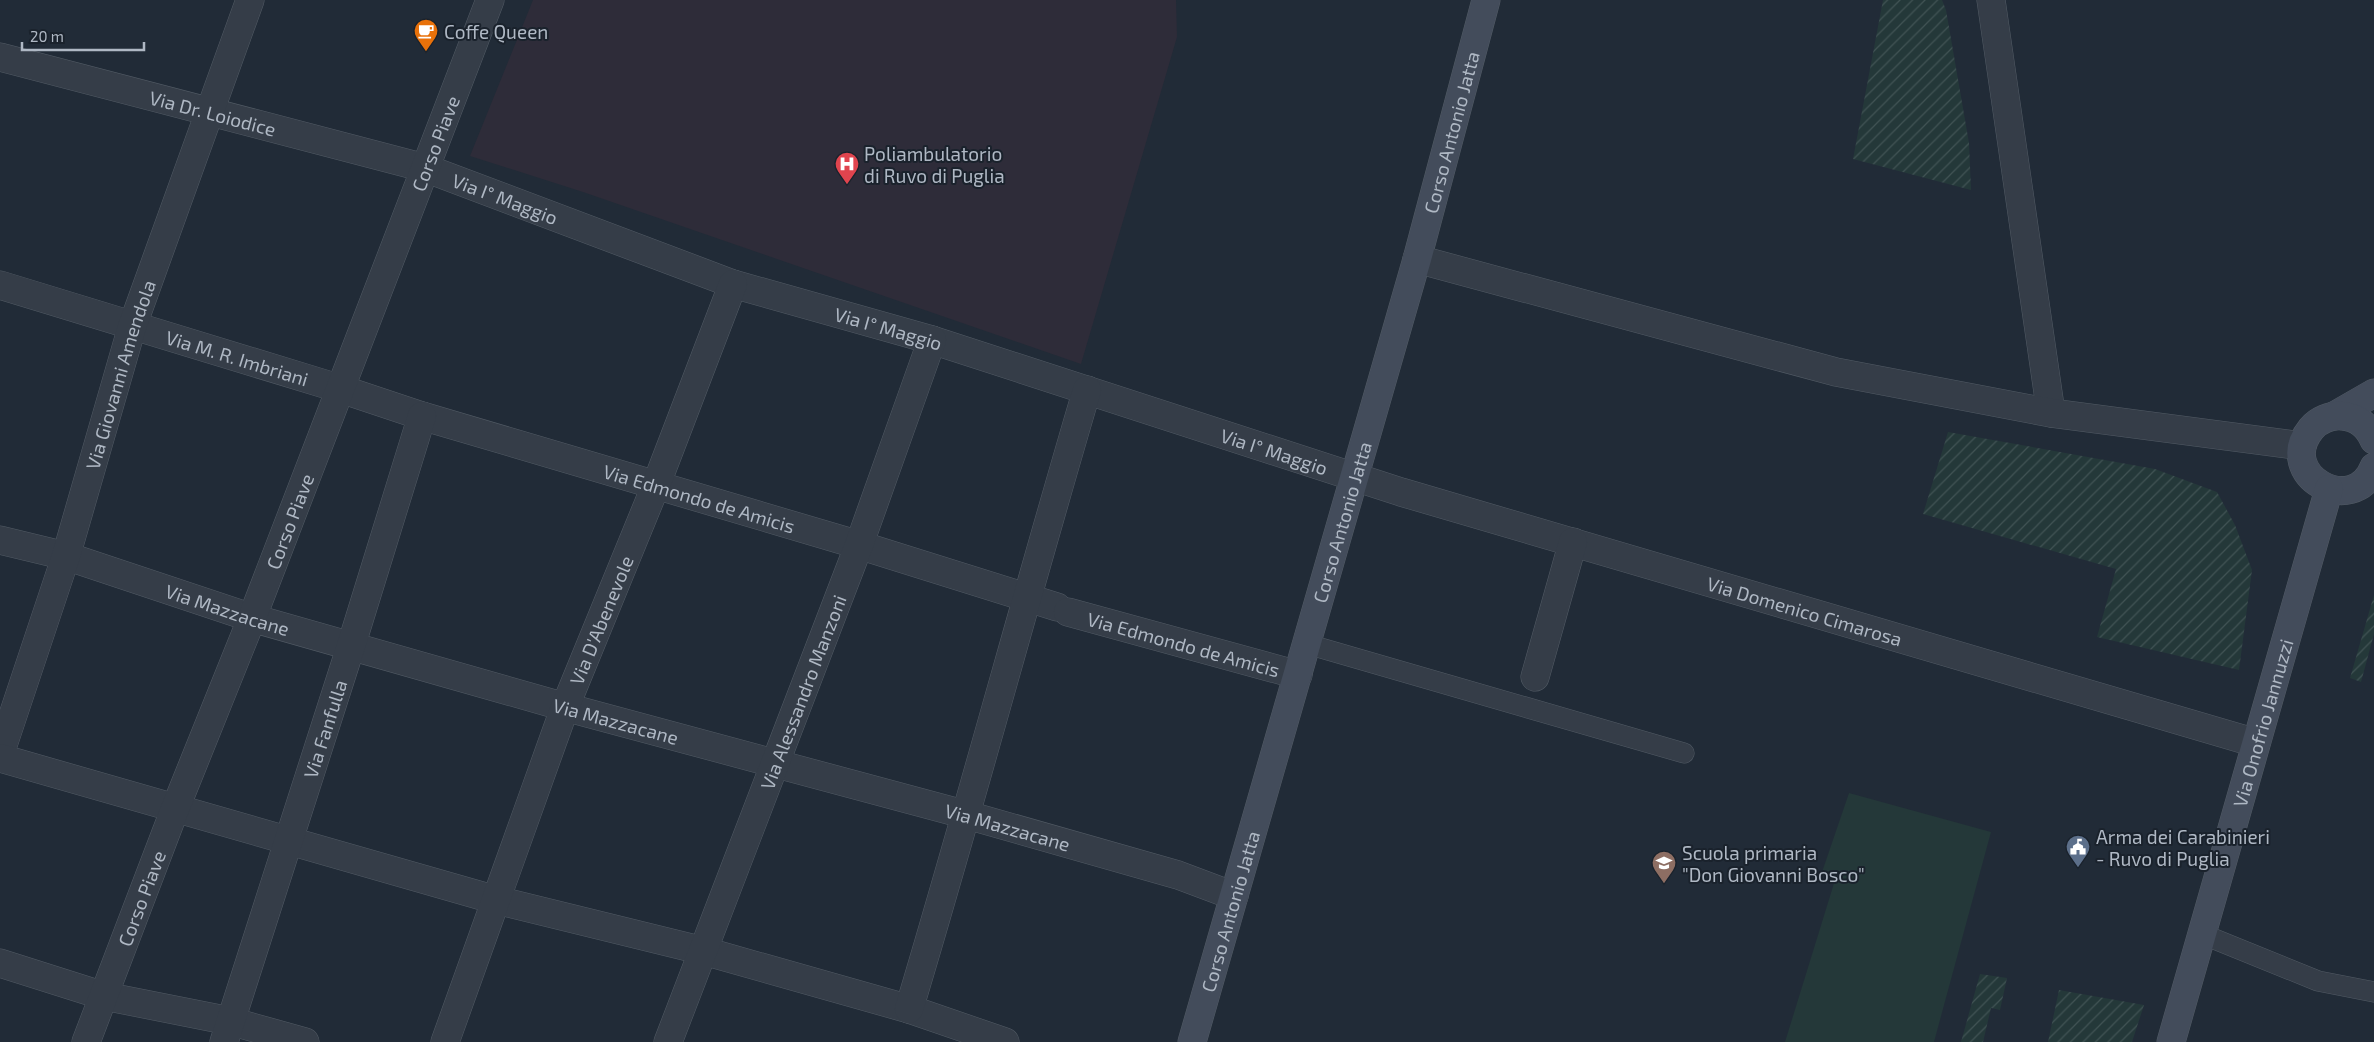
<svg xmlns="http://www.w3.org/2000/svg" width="2374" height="1042" font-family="'Exo 2',sans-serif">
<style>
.medical{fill:#2e2c39}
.garden{fill:url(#garden-furrows)}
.pitch{fill:#243839}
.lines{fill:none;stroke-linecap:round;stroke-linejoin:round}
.lane-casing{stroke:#525b65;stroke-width:21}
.street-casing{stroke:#525b65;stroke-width:29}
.secondary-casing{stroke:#525b65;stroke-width:29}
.lane{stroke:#353d48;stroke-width:20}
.street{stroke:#353d48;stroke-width:28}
.secondary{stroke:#434c5b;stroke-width:28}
.labels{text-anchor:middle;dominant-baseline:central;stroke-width:4;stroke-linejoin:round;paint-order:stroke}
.poi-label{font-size:19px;fill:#afb8c4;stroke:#1a222c;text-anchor:start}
.street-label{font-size:19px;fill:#afb8c4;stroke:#1a222c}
</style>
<defs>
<pattern id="garden-furrows" width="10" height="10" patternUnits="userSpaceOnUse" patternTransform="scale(1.25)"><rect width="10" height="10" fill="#243839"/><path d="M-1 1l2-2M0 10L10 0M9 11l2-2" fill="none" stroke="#415354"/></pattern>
</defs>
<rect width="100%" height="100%" fill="#212b37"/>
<path class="medical" d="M 533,0 L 1176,0 L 1177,37 L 1081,364 L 583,192 L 470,156 Z"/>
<path class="garden" d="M 1883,0 L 1942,0 L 1946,10 L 1969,143 L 1971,190 L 1853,159 Z
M 1948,432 L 2155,469 L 2217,492 L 2235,525 L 2252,570 L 2239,670 L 2097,637 L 2116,569 L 1923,514 Z
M 2374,595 L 2374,634 L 2361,682 L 2350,678 Z
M 1980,974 L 2007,978 L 2000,1010 L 1991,1008 L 1983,1042 L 1961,1042 Z
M 2059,990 L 2144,1005 L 2132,1042 L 2048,1042 Z"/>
<path class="pitch" d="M 1849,793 L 1991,832 L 1934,1042 L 1785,1042 L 1835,880 L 1821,875 Z"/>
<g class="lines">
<defs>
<path id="lane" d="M 1307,644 L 1684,753
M 2202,934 L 2318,981 L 2374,992"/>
<g id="street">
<path d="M 1991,0 L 2051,413"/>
<path id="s1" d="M 0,57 L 425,168 L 733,284 L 932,340 L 1401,492 L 2256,743"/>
<path d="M 1417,259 L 1836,372 L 2051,413 L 2302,446"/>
<path id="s2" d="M 0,285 L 341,389 L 422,416 L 859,545 L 1057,607"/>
<path id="s3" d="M 0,540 L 66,556 L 252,618 L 565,707 L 967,815 L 1178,875 L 1234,896"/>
<path id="s4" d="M 1068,612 L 1298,675"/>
<path d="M 1535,677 L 1573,542"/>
<path id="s5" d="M 0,754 L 66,556 L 132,327 L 250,0"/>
<path d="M 0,758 L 496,900 L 704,951 L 909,1009 L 1005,1042"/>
<path d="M 0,963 L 104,996 L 230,1021 L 305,1042"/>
<path d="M 909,1009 C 971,803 1026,596 1087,390"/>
<path id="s6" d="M 86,1042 L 175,809 L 252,618 L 490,0"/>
<path id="s7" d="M 224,1042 L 351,646 L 422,416"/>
<path id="s8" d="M 445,1042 L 565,707 L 656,485 L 733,284"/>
<path id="s9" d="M 668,1042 L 859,545 L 932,340"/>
</g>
<g id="secondary">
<path d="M 2334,416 L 2374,393"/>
<path d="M 2374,440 C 2368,426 2357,417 2342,416 C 2331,415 2318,420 2311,429 C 2274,475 2354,519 2374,467"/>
<path id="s10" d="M 1192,1042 L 1417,259 L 1486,0"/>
<path id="s11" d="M 2171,1042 L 2329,489"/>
</g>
</defs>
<use href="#lane" class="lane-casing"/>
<use href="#street" class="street-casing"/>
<use href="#secondary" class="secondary-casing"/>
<use href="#lane" class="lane"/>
<use href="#street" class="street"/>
<use href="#secondary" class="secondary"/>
</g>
<defs>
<symbol id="cafe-pin" viewBox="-11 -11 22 30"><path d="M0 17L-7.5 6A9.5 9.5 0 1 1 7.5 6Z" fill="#e8710a" stroke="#1a222c"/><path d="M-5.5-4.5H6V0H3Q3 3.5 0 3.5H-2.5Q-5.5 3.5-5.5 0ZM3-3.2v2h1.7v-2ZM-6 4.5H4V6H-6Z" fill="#fff"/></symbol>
<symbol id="hospital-pin" viewBox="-11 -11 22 30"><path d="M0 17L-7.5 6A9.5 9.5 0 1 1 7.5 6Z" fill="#e0444e" stroke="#1a222c"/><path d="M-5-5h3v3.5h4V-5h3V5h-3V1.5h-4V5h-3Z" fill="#fff"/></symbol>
<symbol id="civic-pin" viewBox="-11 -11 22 30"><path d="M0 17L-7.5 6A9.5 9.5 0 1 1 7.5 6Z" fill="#5c6f8a" stroke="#1a222c"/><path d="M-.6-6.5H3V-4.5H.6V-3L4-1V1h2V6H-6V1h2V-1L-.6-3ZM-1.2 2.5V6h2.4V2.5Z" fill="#fff"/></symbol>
<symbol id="school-pin" viewBox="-11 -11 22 30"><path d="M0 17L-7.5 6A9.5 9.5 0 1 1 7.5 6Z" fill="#8d6e63" stroke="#1a222c"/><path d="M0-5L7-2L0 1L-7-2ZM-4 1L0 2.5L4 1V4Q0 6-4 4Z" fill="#fff"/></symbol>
</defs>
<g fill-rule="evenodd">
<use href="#cafe-pin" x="412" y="17" width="28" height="38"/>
<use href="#hospital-pin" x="833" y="150" width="28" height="38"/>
<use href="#civic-pin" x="2064" y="833" width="28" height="38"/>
<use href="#school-pin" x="1650" y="849" width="28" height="38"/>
</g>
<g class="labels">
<g class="poi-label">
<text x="444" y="31">Coffe Queen</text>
<text x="864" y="153">Poliambulatorio<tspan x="864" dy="22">di Ruvo di Puglia</tspan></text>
<text x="2096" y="836">Arma dei Carabinieri<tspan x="2096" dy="22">- Ruvo di Puglia</tspan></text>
<text x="1682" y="852">Scuola primaria<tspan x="1682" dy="22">"Don Giovanni Bosco"</tspan></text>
</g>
<g class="street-label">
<text stroke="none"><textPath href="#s1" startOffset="220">Via Dr. Loiodice</textPath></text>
<text stroke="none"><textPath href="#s10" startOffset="946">Corso Antonio Jatta</textPath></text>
<text stroke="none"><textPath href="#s6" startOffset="964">Corso Piave</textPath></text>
<text stroke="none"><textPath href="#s1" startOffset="525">Via I° Maggio</textPath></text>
<text stroke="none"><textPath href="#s1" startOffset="930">Via I° Maggio</textPath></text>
<text stroke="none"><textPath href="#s2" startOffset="248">Via M. R. Imbriani</textPath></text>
<text stroke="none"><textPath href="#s5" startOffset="398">Via Giovanni Amendola</textPath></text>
<text stroke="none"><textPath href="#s1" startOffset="1335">Via I° Maggio</textPath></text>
<text stroke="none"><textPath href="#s2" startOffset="731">Via Edmondo de Amicis</textPath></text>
<text stroke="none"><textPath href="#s6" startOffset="559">Corso Piave</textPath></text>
<text stroke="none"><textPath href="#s10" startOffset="541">Corso Antonio Jatta</textPath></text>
<text stroke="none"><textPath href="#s3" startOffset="238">Via Mazzacane</textPath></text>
<text stroke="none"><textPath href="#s1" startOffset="1889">Via Domenico Cimarosa</textPath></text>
<text stroke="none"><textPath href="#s8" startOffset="450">Via D'Abenevole</textPath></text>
<text stroke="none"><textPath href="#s4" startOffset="120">Via Edmondo de Amicis</textPath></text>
<text stroke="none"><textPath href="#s9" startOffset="375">Via Alessandro Manzoni</textPath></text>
<text stroke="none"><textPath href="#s3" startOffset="642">Via Mazzacane</textPath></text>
<text stroke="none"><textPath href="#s11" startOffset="332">Via Onofrio Jannuzzi</textPath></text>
<text stroke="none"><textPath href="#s7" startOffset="329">Via Fanfulla</textPath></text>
<text stroke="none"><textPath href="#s3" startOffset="1048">Via Mazzacane</textPath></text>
<text stroke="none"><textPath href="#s6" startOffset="154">Corso Piave</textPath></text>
<text stroke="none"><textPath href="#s10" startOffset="136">Corso Antonio Jatta</textPath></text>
</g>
</g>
<path d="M22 42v8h122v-8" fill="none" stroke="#afb8c4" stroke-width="2.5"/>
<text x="30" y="42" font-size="15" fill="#afb8c4" stroke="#1a222c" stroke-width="4" paint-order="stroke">20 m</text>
</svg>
